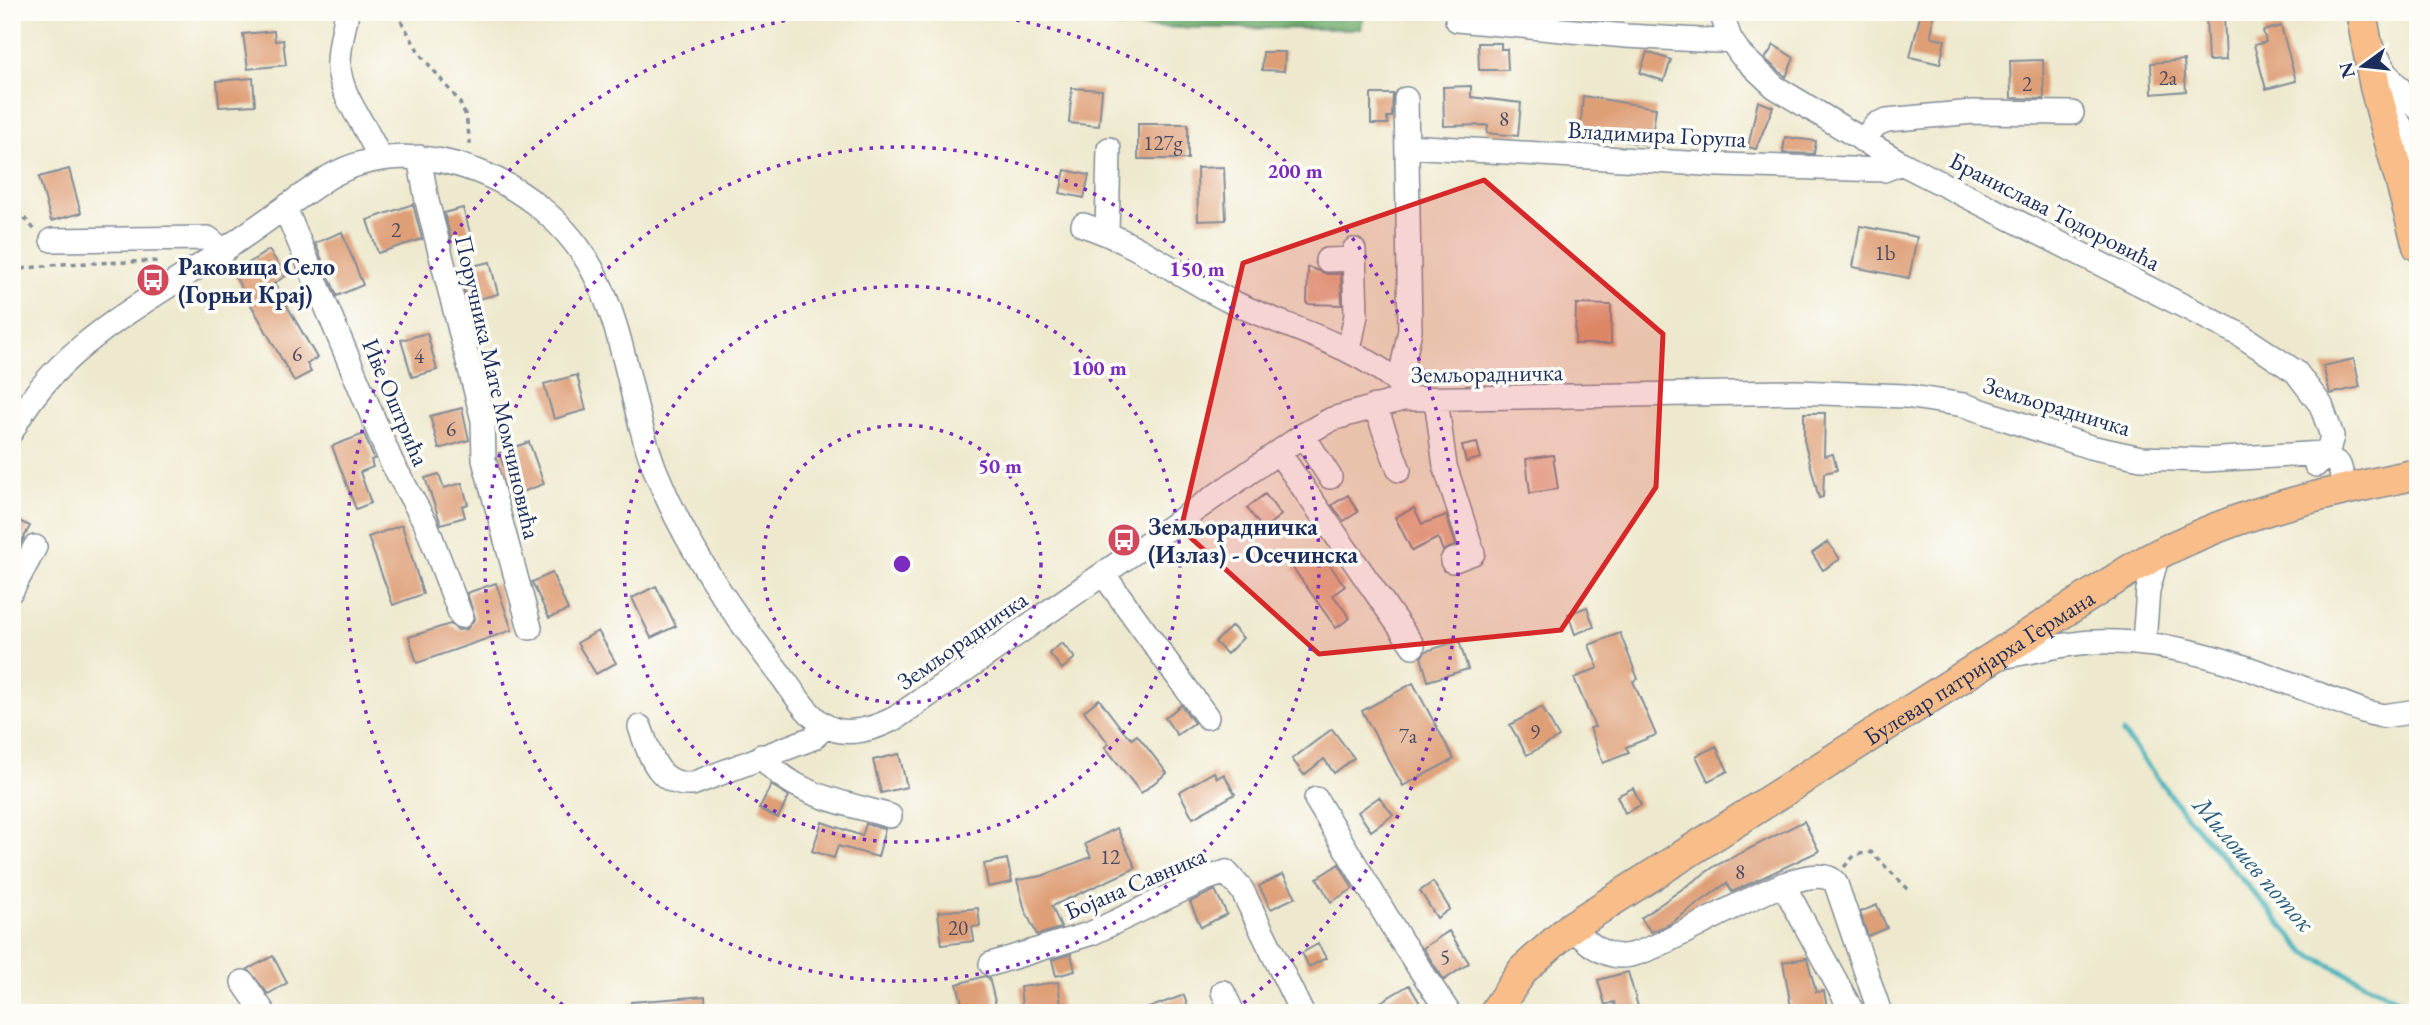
<svg xmlns="http://www.w3.org/2000/svg" width="2430" height="1025" font-family="'EB Garamond',serif">
<style>
.forest{fill:#6eab6b;stroke:#446d64;stroke-width:2}
.lines{fill:none;stroke-linecap:round;stroke-linejoin:round}
.stream{stroke:#42b2bc;stroke-width:5}
.building{fill:#de9e76}
.minor-casing{stroke:#848c96;stroke-width:26}
.major-casing{stroke:#848c96;stroke-width:33}
.path{stroke:#848c96;stroke-width:3.5;stroke-dasharray:5 5;stroke-linecap:butt}
.minor{stroke:#fff;stroke-width:23}
.major{stroke:#f8bd89;stroke-width:30}
.marked{fill:#d62828;fill-opacity:0.2;stroke:#d62828;stroke-width:5;stroke-linejoin:round}
.ring{fill:none;stroke:#7b2cbf;stroke-width:3.5;stroke-dasharray:3.5 7}
.labels{text-anchor:middle;dominant-baseline:central;stroke-width:7;stroke-linejoin:round;paint-order:stroke}
.number-label{font-size:21px;fill:#4c4b64}
.street-label{font-size:24px;fill:#1b2f5e;stroke:#fdfcf7}
.poi-label{font-size:24px;font-weight:bold;fill:#1b2f5e;stroke:#fdfcf7;text-anchor:start}
.water-label{font-size:26px;font-style:italic;fill:#295d7f;stroke:#fdfcf7}
.centre{fill:#7b2cbf;stroke:#fdfcf7;stroke-width:3.5}
.ring-label{font-size:21px;text-anchor:middle;font-weight:bold;fill:#7b2cbf;stroke:#fdfcf7;stroke-width:7;stroke-linejoin:round;paint-order:stroke}
</style>
<rect width="100%" height="100%" fill="#fdfcf7"/>
<filter id="ink" filterUnits="userSpaceOnUse"><feTurbulence type="fractalNoise" baseFrequency=".0143" numOctaves="2"/><feDisplacementMap in="SourceGraphic" scale="14" xChannelSelector="R" yChannelSelector="G"/><feConvolveMatrix kernelMatrix="1 2 1 2 8 2 1 2 1" color-interpolation-filters="sRGB"/></filter>
<filter id="wash" filterUnits="userSpaceOnUse"><feTurbulence type="fractalNoise" baseFrequency=".00686" numOctaves="4" result="noise"/><feDisplacementMap in="SourceGraphic" scale="28" xChannelSelector="R" yChannelSelector="G"/><feGaussianBlur stdDeviation="1.57" result="paint"/><feColorMatrix in="noise" values="0 0 0 0 0 0 0 0 0 0 0 0 0 0 0 0 0 1.4 0 .05"/><feComposite in="paint" operator="in"/></filter>
<g filter="url(#wash)">
<rect width="100%" height="100%" fill="#eee9ce"/>
<path class="forest" d="M 1053,12 L 1364,12 L 1361,29 L 1118,27 Z"/>
<g class="lines">
<path class="stream" d="M 2123,733 L 2183,812 L 2306,953 L 2418,1010"/>
</g>
<g id="blocks">
<path class="building" d="M 1921,12 L 1934,12 L 1931,37 L 1945,40 L 1940,64 L 1910,57 Z
M 2224,16 L 2226,60 L 2208,61 L 2206,17 Z
M 2281,26 L 2296,81 L 2266,89 L 2254,45 L 2266,42 L 2263,31 Z
M 274,31 L 275,41 L 283,40 L 286,65 L 248,69 L 243,34 Z
M 1478,43 L 1501,43 L 1501,49 L 1507,49 L 1508,70 L 1479,70 Z
M 1774,45 L 1794,58 L 1786,77 L 1765,59 Z
M 1263,52 L 1285,52 L 1284,71 L 1262,70 Z
M 1647,52 L 1671,60 L 1664,81 L 1640,73 Z
M 2043,60 L 2044,99 L 2011,98 L 2010,61 Z
M 2184,60 L 2186,91 L 2152,94 L 2151,63 Z
M 253,78 L 255,105 L 219,107 L 217,81 Z
M 1471,86 L 1471,97 L 1521,103 L 1518,136 L 1487,133 L 1488,125 L 1444,126 L 1443,87 Z
M 1072,88 L 1102,90 L 1099,126 L 1069,123 Z
M 1371,94 L 1393,94 L 1392,117 L 1387,117 L 1388,124 L 1371,124 Z
M 1583,96 L 1656,108 L 1651,145 L 1622,141 L 1622,138 L 1580,134 Z
M 1758,101 L 1773,107 L 1756,149 L 1748,147 Z
M 1138,124 L 1188,124 L 1188,159 L 1138,159 Z
M 1785,137 L 1816,141 L 1814,154 L 1783,153 Z
M 1224,167 L 1226,220 L 1198,221 L 1197,168 Z
M 69,169 L 81,213 L 51,221 L 39,177 Z
M 1065,170 L 1089,175 L 1084,198 L 1060,193 Z
M 413,204 L 422,239 L 378,253 L 367,220 Z
M 463,208 L 471,236 L 452,242 L 444,213 Z
M 1860,226 L 1917,237 L 1909,278 L 1853,267 Z
M 342,232 L 363,285 L 337,296 L 315,243 Z
M 269,250 L 286,276 L 274,283 L 317,358 L 307,364 L 311,372 L 294,381 L 233,273 Z
M 490,262 L 498,294 L 467,302 L 459,269 Z
M 1308,267 L 1327,274 L 1341,274 L 1342,305 L 1307,304 Z
M 1576,304 L 1611,305 L 1611,344 L 1575,344 Z
M 427,333 L 437,370 L 412,377 L 401,340 Z
M 2354,359 L 2360,387 L 2330,394 L 2323,366 Z
M 577,375 L 586,410 L 554,419 L 544,384 Z
M 462,408 L 469,440 L 439,449 L 430,416 Z
M 1804,413 L 1825,413 L 1824,456 L 1833,454 L 1837,470 L 1824,473 L 1823,497 L 1819,498 L 1804,440 Z
M 364,434 L 374,459 L 371,460 L 373,467 L 360,472 L 371,503 L 356,509 L 332,446 Z
M 529,442 L 544,484 L 514,495 L 499,453 Z
M 1477,443 L 1481,458 L 1466,462 L 1462,446 Z
M 1553,455 L 1558,489 L 1530,493 L 1526,459 Z
M 439,474 L 444,488 L 462,483 L 468,504 L 462,506 L 465,517 L 441,524 L 425,478 Z
M 1265,494 L 1281,515 L 1263,529 L 1247,508 Z
M 1348,495 L 1358,512 L 1344,521 L 1332,505 Z
M 1414,508 L 1422,524 L 1446,515 L 1456,545 L 1443,551 L 1438,538 L 1412,551 L 1395,517 Z
M 12,518 L 30,526 L 12,560 Z
M 402,525 L 423,594 L 393,605 L 368,537 Z
M 1828,542 L 1840,559 L 1823,570 L 1812,553 Z
M 1323,556 L 1345,586 L 1333,595 L 1350,618 L 1336,628 L 1293,568 L 1308,557 L 1313,563 Z
M 552,573 L 568,610 L 549,618 L 532,582 Z
M 496,583 L 512,630 L 417,663 L 409,637 L 450,624 L 458,630 L 467,629 L 475,618 L 467,593 Z
M 656,586 L 676,626 L 651,638 L 632,598 Z
M 1587,607 L 1594,627 L 1575,634 L 1568,614 Z
M 1232,626 L 1243,638 L 1227,654 L 1215,642 Z
M 598,631 L 616,663 L 596,674 L 577,643 Z
M 1620,633 L 1638,679 L 1633,681 L 1656,735 L 1626,747 L 1629,753 L 1603,763 L 1590,728 L 1595,727 L 1574,678 L 1598,668 L 1589,645 Z
M 1459,641 L 1468,669 L 1428,681 L 1421,657 L 1426,651 Z
M 1062,643 L 1075,658 L 1062,669 L 1049,653 Z
M 1413,683 L 1454,759 L 1403,786 L 1362,711 Z
M 1099,699 L 1124,732 L 1132,739 L 1137,735 L 1167,773 L 1141,793 L 1105,747 L 1109,744 L 1084,711 Z
M 1181,705 L 1194,723 L 1177,735 L 1165,718 Z
M 1542,707 L 1559,737 L 1527,755 L 1510,725 Z
M 1332,729 L 1354,758 L 1334,773 L 1324,759 L 1304,775 L 1292,759 Z
M 1716,746 L 1728,771 L 1708,781 L 1696,756 Z
M 899,754 L 907,787 L 881,793 L 873,760 Z
M 1214,772 L 1217,778 L 1224,774 L 1235,794 L 1193,818 L 1179,792 Z
M 771,785 L 789,796 L 778,818 L 759,809 Z
M 1633,788 L 1641,805 L 1625,813 L 1617,796 Z
M 1379,797 L 1393,815 L 1371,831 L 1358,812 Z
M 1804,821 L 1819,851 L 1732,892 L 1727,883 L 1668,925 L 1651,932 L 1641,918 L 1715,866 Z
M 822,822 L 862,836 L 866,824 L 885,829 L 878,857 L 838,846 L 834,858 L 812,851 Z
M 1117,828 L 1136,868 L 1052,906 L 1061,928 L 1037,935 L 1025,910 L 1017,880 L 1042,876 L 1091,857 L 1085,844 Z
M 1007,859 L 1012,882 L 988,887 L 984,864 Z
M 1339,864 L 1353,889 L 1331,902 L 1317,878 Z
M 1283,874 L 1296,897 L 1271,909 L 1259,886 Z
M 1433,882 L 1450,909 L 1437,918 L 1420,891 Z
M 1215,890 L 1227,914 L 1201,927 L 1190,902 Z
M 1877,905 L 1887,928 L 1868,936 L 1860,912 Z
M 978,908 L 980,926 L 972,927 L 974,941 L 942,945 L 938,912 Z
M 1449,931 L 1469,963 L 1444,980 L 1423,948 Z
M 1318,944 L 1326,958 L 1309,967 L 1302,953 Z
M 1071,954 L 1075,971 L 1056,976 L 1052,960 Z
M 273,956 L 287,983 L 268,994 L 248,969 Z
M 1807,958 L 1816,992 L 1824,991 L 1828,1013 L 1792,1013 L 1783,962 Z
M 1628,972 L 1639,1010 L 1617,1013 L 1614,1002 L 1605,1005 L 1598,980 Z
M 985,976 L 989,978 L 998,1013 L 965,1013 L 957,984 Z
M 1058,982 L 1062,1013 L 1023,1013 L 1020,987 Z
M 1409,985 L 1426,1013 L 1362,1013 Z
M 1184,995 L 1190,1013 L 1141,1013 L 1140,1011 Z
M 705,996 L 706,1013 L 632,1013 L 631,1002 Z"/>
</g>
</g>
<g filter="url(#ink)">
<use href="#blocks" fill-opacity="0" stroke="#848c96" stroke-width="2"/>
<g class="lines">
<defs>
<path id="minor" d="M 347,12 C 344,30 338,49 339,67 C 341,99 368,127 379,157
M 1721,12 L 1730,39 L 1741,55 L 1775,87 L 1901,163 L 2239,334 L 2296,372 L 2321,405 L 2332,436 L 2328,451 L 2316,465
M 1457,20 L 1626,36 L 1718,41 L 1730,39
M 2373,50 L 2390,78 L 2418,108
M 2385,101 L 2418,153
M 1862,140 L 1877,124 L 1887,120 L 1973,112 L 2072,113
M 1408,146 L 1720,165 L 1884,170 L 1901,163
M 419,157 L 427,201 L 483,420 L 484,460 L 530,628
M 285,208 L 391,461 L 426,524 L 461,616
M 1083,225 C 1136,242 1180,276 1230,301 C 1287,328 1349,342 1399,383 L 1403,399
M 1107,233 L 1109,149
M 52,240 L 208,238 L 224,251
M 1327,260 L 1354,259
M 1349,350 L 1356,315 L 1354,250
M 1399,383 L 1410,330 L 1406,99
M 1436,399 L 1445,466 L 1473,553 L 1452,561
M 1375,406 L 1399,470
M 12,431 C 55,346 149,301 224,250 C 259,226 293,201 329,177 C 419,125 545,182 592,269 C 626,331 630,407 656,472 C 686,547 731,611 780,674 C 793,691 807,716 826,726 C 847,738 877,728 897,717 L 1303,435 L 1332,419 L 1403,399 L 1795,392 L 1905,396 L 1964,405 L 2090,447 L 2141,458 L 2206,460 L 2323,453 L 2339,465 L 2346,489
M 1303,435 L 1330,477
M 1279,453 L 1413,646
M 1104,575 L 1207,717
M 12,590 L 35,547
M 2144,642 L 2148,590 L 2158,554
M 2001,657 C 2032,652 2063,643 2095,642 C 2196,639 2274,679 2366,712 L 2383,716 L 2418,711
M 640,727 C 650,755 658,786 692,784 L 813,738 L 826,726
M 761,756 C 794,796 842,802 890,816
M 1316,799 L 1400,939 L 1449,1013
M 1783,884 L 1853,1013
M 1571,927 C 1585,940 1600,955 1620,956 C 1661,959 1811,846 1836,884 L 1880,1013
M 991,964 L 1092,933 L 1203,880 L 1226,872 L 1242,890 L 1302,1013
M 243,982 L 264,1013
M 1223,992 L 1233,1013"/>
<g id="major">
<path d="M 2361,12 L 2375,87 L 2418,246"/>
<path id="s1" d="M 1494,1013 L 1523,970 L 1571,927 L 2133,568 C 2224,515 2315,495 2418,474"/>
</g>
</defs>
<use href="#minor" class="minor-casing"/>
<use href="#major" class="major-casing"/>
<path class="path" d="M 396,12 L 420,54 L 459,101 L 466,116 L 471,149
M 12,191 L 19,212 L 35,230
M 12,270 L 60,264 L 161,261
M 1844,867 L 1855,855 L 1871,852 L 1909,890"/>
<use href="#minor" class="minor"/>
<use href="#major" class="major"/>
</g>
</g>
<path class="marked" d="M 1484,180 L 1663,334 L 1656,487 L 1561,630 L 1319,654 L 1181,529 L 1243,263 Z"/>
<g class="ring">
<circle cx="902" cy="564" r="139"/>
<circle cx="902" cy="564" r="278"/>
<circle cx="902" cy="564" r="417"/>
<path d="M571 1011A556 556 0 0 1 829 13M975 13A556 556 0 0 1 1233 1011"/>
</g>
<defs>
<symbol id="bus-disc" viewBox="-11 -11 22 22"><circle r="9.5" fill="#d1495b" stroke="#fdfcf7"/><path d="M-5-6H5V4H4V6H2V4H-2V6H-4V4H-5ZM-3.5-4V0h7V-4ZM-3.5 1.2v1.5H-2V1.2ZM2 1.2v1.5H3.5V1.2Z" fill="#fff"/></symbol>
</defs>
<g fill-rule="evenodd">
<use href="#bus-disc" x="134" y="261" width="38" height="38"/>
<use href="#bus-disc" x="1105" y="521" width="38" height="38"/>
</g>
<g class="labels">
<g class="number-label">
<text x="2168" y="77">2a</text>
<text x="2027" y="83">2</text>
<text x="1504" y="118">8</text>
<text x="1163" y="142">127g</text>
<text x="396" y="229">2</text>
<text x="1885" y="252">1b</text>
<text x="297" y="353">6</text>
<text x="419" y="355">4</text>
<text x="451" y="428">6</text>
<text x="1535" y="731">9</text>
<text x="1408" y="735">7a</text>
<text x="1110" y="856">12</text>
<text x="1740" y="871">8</text>
<text x="958" y="927">20</text>
<text x="1445" y="956">5</text>
</g>
<g class="street-label">
<text transform="translate(1657 134) rotate(3)">Владимира Горупа</text>
<text transform="translate(2055 211) rotate(27)">Бранислава Тодоровића</text>
<text transform="translate(1487 373) rotate(-1)">Земљорадничка</text>
<text transform="translate(498 387) rotate(77)">Поручника Мате Момчиновића</text>
<text transform="translate(396 402) rotate(67)">Иве Оштрића</text>
<text transform="translate(2057 406) rotate(17)">Земљорадничка</text>
<text transform="translate(962 640) rotate(-35)">Земљорадничка</text>
<text stroke="none"><textPath href="#s1" startOffset="600">Булевар патријарха Германа</textPath></text>
<text transform="translate(1135 883) rotate(-23)">Бојана Савника</text>
</g>
<g class="poi-label">
<text x="178" y="266">Раковица Село<tspan x="178" dy="28">(Горњи Крај)</tspan></text>
<text x="1148" y="526">Земљорадничка<tspan x="1148" dy="28">(Излаз) - Осечинска</tspan></text>
</g>
<g class="water-label">
<text transform="translate(2254 864) rotate(49)">Милошев поток</text>
</g>
</g>
<circle cx="902" cy="564" r="10" class="centre"/>
<g class="ring-label">
<text x="1295" y="178">200 m</text>
<text x="1197" y="276">150 m</text>
<text x="1099" y="375">100 m</text>
<text x="1000" y="473">50 m</text>
</g>
<rect width="2430" height="1025" fill="none" stroke="#fdfcf7" stroke-width="42"/>
<g transform="translate(2363 66) rotate(255)" stroke="#fdfcf7" stroke-width="5" paint-order="stroke">
<path d="M0-5L12 26L0 18L-12 26Z" fill="#1b2f5e"/>
<text y="-10" font-size="19" font-weight="bold" text-anchor="middle" fill="#1b2f5e">N</text>
</g>
</svg>
